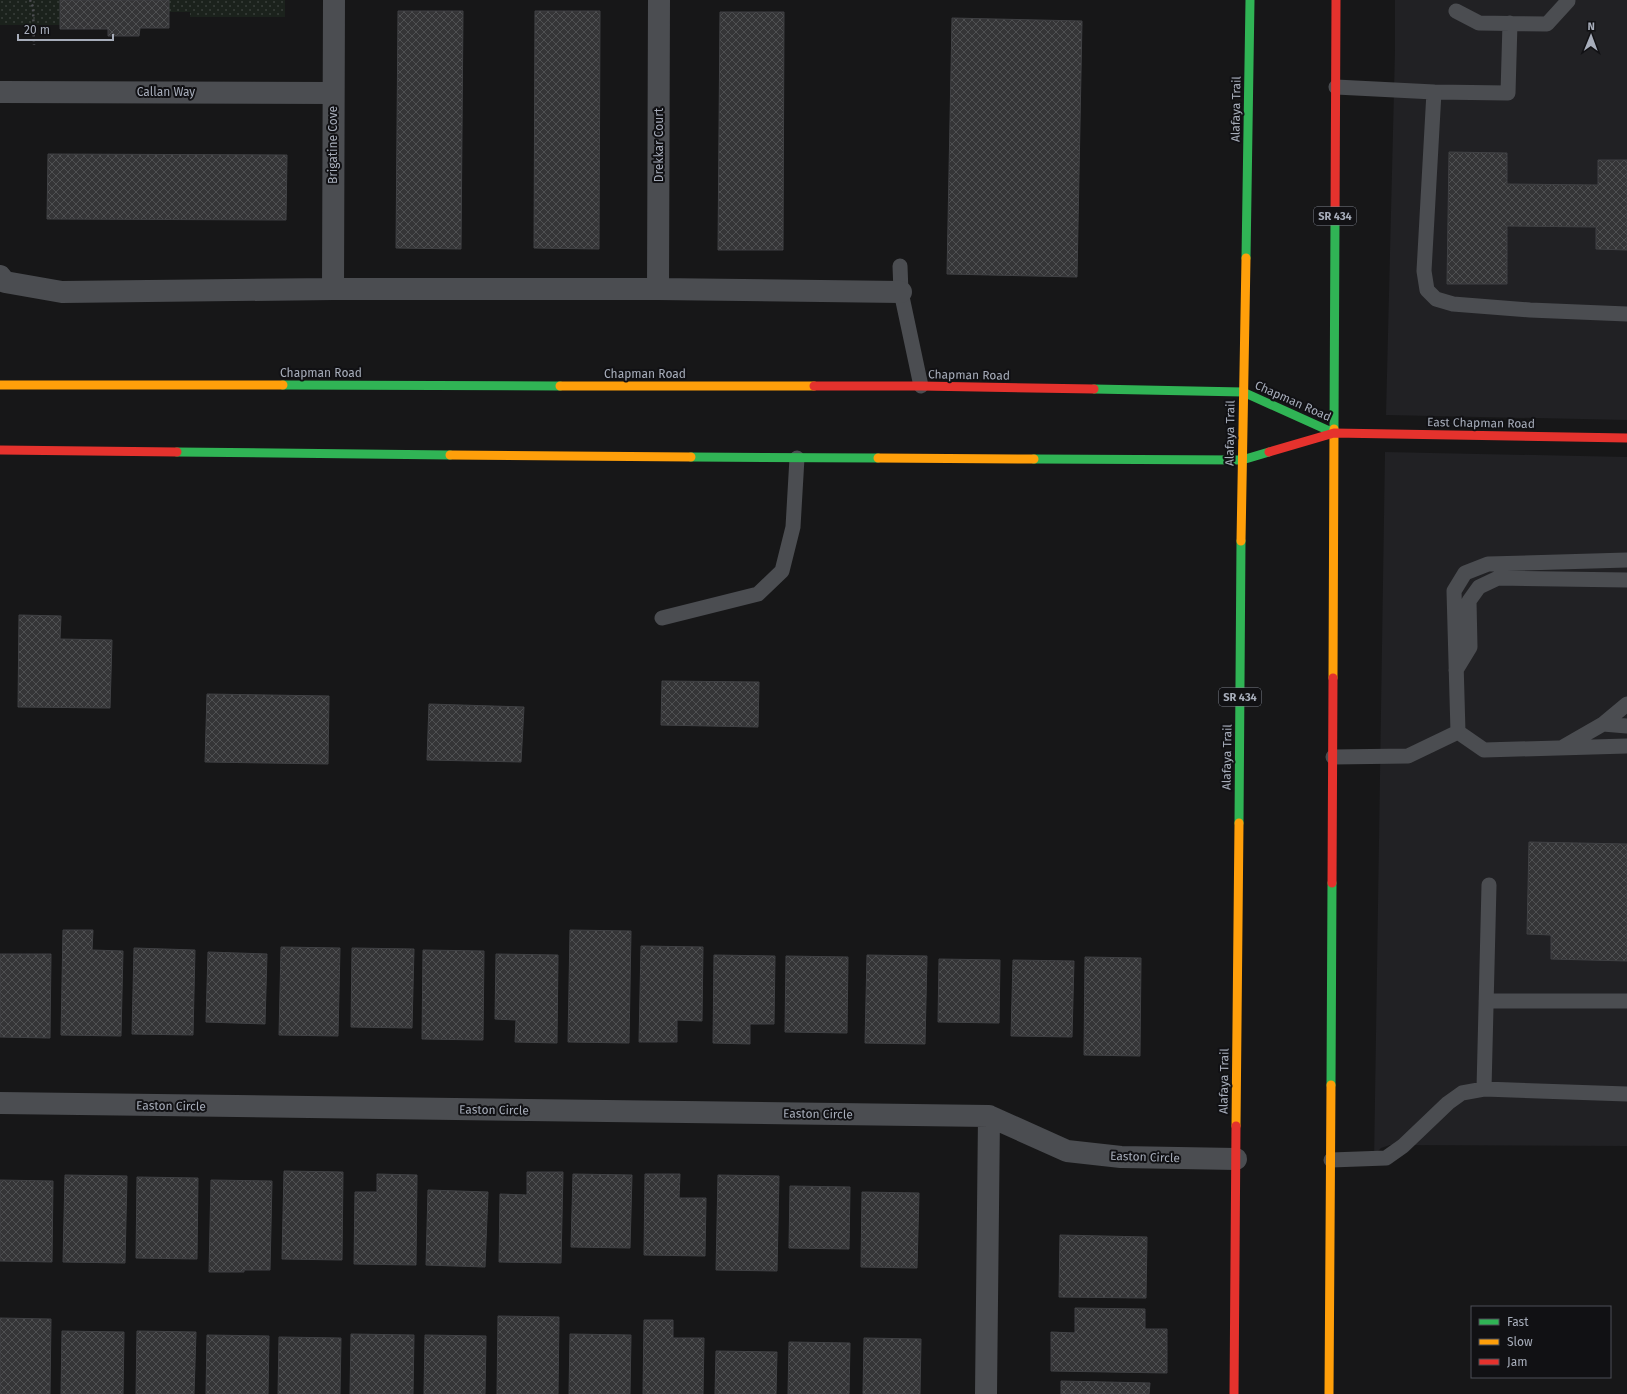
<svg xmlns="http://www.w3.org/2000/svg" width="1627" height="1394" font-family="'Fira Sans',sans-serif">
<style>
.built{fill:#212124}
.grass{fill:url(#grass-dots)}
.building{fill:url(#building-cross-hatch);stroke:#404144}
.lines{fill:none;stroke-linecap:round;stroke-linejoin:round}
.path{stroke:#4d4e52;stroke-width:2.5;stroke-dasharray:2 3;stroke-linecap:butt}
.lane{stroke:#4b4d51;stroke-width:15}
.street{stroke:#4b4d51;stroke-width:22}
.fast{stroke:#30b455;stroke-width:9}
.slow{stroke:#ff9f0a;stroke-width:9}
.jam{stroke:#e5322d;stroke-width:9}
.labels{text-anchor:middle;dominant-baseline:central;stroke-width:4;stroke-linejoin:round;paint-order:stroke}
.shield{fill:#111114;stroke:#7a7e88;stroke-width:1}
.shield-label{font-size:11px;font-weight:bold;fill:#a7adba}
.street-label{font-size:12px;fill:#a7adba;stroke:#111114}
</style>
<defs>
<pattern id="grass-dots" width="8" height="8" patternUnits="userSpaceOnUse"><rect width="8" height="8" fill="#1b221c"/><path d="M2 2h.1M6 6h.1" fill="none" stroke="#393f3b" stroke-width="1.8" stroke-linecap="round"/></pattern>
<pattern id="building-cross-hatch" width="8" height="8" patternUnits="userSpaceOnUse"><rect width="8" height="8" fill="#353537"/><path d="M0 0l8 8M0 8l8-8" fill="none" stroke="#4f5052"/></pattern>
</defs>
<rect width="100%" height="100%" fill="#171718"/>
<path class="built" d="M 1395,0 L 1627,0 L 1627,420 L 1386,415 L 1395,50 Z
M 1385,452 L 1627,457 L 1627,1146 L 1390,1145 L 1381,1148 L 1378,1151 L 1376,1163 L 1374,1163 Z"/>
<path class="grass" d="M 0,0 L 60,0 L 60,25 L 0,25 Z
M 169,0 L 285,0 L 285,17 L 190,17 L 190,12 L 169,12 Z"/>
<path class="building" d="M 60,0 L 169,0 L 169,28 L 140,28 L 139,36 L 108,36 L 108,29 L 60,29 Z
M 398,11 L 463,11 L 461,249 L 396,248 Z
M 535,11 L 600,11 L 599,249 L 534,248 Z
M 720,12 L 784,12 L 783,250 L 718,250 Z
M 952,18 L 1082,21 L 1077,277 L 947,274 Z
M 1449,152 L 1507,153 L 1507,184 L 1598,185 L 1598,160 L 1627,160 L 1627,250 L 1596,249 L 1596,227 L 1507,226 L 1507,284 L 1447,284 Z
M 48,154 L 287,155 L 286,220 L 47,219 Z
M 19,615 L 61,616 L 60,639 L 112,640 L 110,708 L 18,707 Z
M 662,681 L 759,682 L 758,727 L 661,725 Z
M 207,694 L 329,696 L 328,764 L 205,762 Z
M 429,704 L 524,707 L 521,762 L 427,760 Z
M 1529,842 L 1627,844 L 1627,961 L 1551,959 L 1551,935 L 1527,934 Z
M 63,930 L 93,930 L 92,950 L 123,951 L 121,1036 L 61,1035 Z
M 570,930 L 631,931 L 629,1043 L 568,1042 Z
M 641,946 L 703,947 L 702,1021 L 677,1020 L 677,1042 L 639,1042 Z
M 281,947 L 340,948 L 338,1036 L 279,1035 Z
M 134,948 L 195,950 L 193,1035 L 132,1034 Z
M 352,948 L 414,949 L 412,1028 L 351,1027 Z
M 423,950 L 484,951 L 483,1040 L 422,1039 Z
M 208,952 L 267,954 L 265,1024 L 206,1022 Z
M 0,954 L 51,954 L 50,1038 L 0,1037 Z
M 496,954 L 558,955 L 557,1043 L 515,1042 L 516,1020 L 495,1019 Z
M 714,955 L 775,956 L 774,1024 L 750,1024 L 750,1044 L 713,1043 Z
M 867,955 L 927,956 L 925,1044 L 865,1043 Z
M 786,956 L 848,957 L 847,1033 L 785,1032 Z
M 1085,957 L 1141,958 L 1140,1056 L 1084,1055 Z
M 939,959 L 1000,960 L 999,1023 L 938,1022 Z
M 1013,960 L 1074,961 L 1072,1037 L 1011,1036 Z
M 284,1171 L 343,1172 L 342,1260 L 282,1259 Z
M 527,1172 L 563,1172 L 561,1263 L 499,1262 L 500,1194 L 527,1195 Z
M 377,1174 L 417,1175 L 416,1265 L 354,1264 L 355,1192 L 377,1192 Z
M 573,1174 L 632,1175 L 630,1248 L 571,1247 Z
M 645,1174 L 680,1174 L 679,1198 L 706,1198 L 705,1256 L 644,1255 Z
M 65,1175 L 127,1176 L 125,1263 L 63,1262 Z
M 718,1175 L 779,1176 L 777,1271 L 716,1270 Z
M 137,1177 L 198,1178 L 197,1259 L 136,1258 Z
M 0,1180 L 53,1181 L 52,1262 L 0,1261 Z
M 211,1180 L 272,1181 L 270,1270 L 244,1270 L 244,1272 L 209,1272 Z
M 790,1186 L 850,1187 L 849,1249 L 789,1248 Z
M 428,1190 L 488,1192 L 485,1267 L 426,1265 Z
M 862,1192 L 919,1193 L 917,1268 L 861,1267 Z
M 1060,1235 L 1147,1237 L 1146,1298 L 1059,1297 Z
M 1075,1308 L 1145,1309 L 1145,1329 L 1167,1329 L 1167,1373 L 1051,1371 L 1051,1332 L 1075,1333 Z
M 498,1316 L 559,1317 L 558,1394 L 497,1394 Z
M 0,1318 L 51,1319 L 50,1394 L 0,1394 Z
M 644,1320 L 673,1320 L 673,1338 L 704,1338 L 703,1394 L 643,1394 Z
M 62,1331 L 124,1332 L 123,1394 L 61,1394 Z
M 137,1331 L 196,1332 L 194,1394 L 136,1394 Z
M 351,1334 L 414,1335 L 413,1394 L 350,1394 Z
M 570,1334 L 631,1335 L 630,1394 L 569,1394 Z
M 207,1335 L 269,1336 L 268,1394 L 206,1394 Z
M 425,1335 L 486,1336 L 485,1394 L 424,1394 Z
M 279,1337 L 341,1338 L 340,1394 L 278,1394 Z
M 864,1338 L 921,1339 L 920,1394 L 863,1394 Z
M 789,1342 L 850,1343 L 849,1394 L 788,1394 Z
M 716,1351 L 777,1352 L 776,1394 L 715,1394 Z
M 1061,1381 L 1150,1383 L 1149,1394 L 1061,1394 Z"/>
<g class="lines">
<path class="path" d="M 30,0 L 33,7 L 34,45"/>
<path class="lane" d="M 1456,11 L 1479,23 L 1547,24 L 1568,1
M 1336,87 L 1434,92 L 1424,271 L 1427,290 L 1436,299 L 1453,304 L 1530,310 L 1627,314
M 1434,92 L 1508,93 L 1510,23
M 900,266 L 901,292 L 921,386
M 662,618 L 758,594 L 782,571 L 793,527 L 797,458
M 1456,670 L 1470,647 L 1469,601 L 1479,587 L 1498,578 L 1627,580
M 1603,724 L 1627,726
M 1458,732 L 1454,591 L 1465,573 L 1488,564 L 1627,560
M 1458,732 L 1484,750 L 1627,746
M 1563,747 L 1603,724 L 1627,704
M 1333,757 L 1408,756 L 1458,732
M 1486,1001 L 1627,1001
M 1484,1089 L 1627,1094
M 1331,1160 L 1386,1158 L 1403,1146 L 1448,1103 L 1462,1093 L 1484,1089 L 1489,885"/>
<path class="street" d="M 0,92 L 333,93
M 0,276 L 5,282 L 62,292 L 333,289 L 658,289 L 901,292
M 333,289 L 334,0
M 658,289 L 659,0
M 0,1103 L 989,1116 L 986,1394
M 989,1116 L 1067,1151 L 1121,1157 L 1236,1159"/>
<path class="fast" d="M 1246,258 L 1250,0
M 283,385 L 560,386
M 1094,389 L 1243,392 L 1334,433
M 1334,429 L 1335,220
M 177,452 L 450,455
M 691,457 L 878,458
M 1034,459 L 1242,460 L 1269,452
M 1239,823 L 1241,541
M 1331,1085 L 1332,883"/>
<path class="slow" d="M 0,385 L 283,385
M 560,386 L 814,386
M 450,455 L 691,457
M 878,458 L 1034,459
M 1241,541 L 1246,258
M 1333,678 L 1334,429
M 1236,1126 L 1239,823
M 1329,1394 L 1331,1085"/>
<path class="jam" d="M 1335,220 L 1336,0
M 814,386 L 921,386 L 1094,389
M 0,450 L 177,452
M 1269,452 L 1334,433 L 1627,438
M 1332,883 L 1333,678
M 1234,1394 L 1236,1126"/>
</g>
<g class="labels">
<g class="shield">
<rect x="1314" y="207" width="42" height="18" rx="3"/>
<rect x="1219" y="688" width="42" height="18" rx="3"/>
</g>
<g class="shield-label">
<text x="1335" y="216">SR 434</text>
<text x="1240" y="697">SR 434</text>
</g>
<g class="street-label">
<text x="166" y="92">Callan Way</text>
<text transform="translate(1236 109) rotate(-89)">Alafaya Trail</text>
<text transform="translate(333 145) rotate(-90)">Brigatine Cove</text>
<text transform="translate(659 145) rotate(-90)">Drekkar Court</text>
<text x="321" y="373">Chapman Road</text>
<text x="645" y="374">Chapman Road</text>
<text transform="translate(969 375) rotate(1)">Chapman Road</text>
<text transform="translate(1293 401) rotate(24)">Chapman Road</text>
<text transform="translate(1481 423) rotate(1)">East Chapman Road</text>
<text transform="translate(1230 433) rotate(-89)">Alafaya Trail</text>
<text transform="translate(1227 757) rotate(-89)">Alafaya Trail</text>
<text transform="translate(1224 1081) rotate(-89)">Alafaya Trail</text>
<text transform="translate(171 1106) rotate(1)">Easton Circle</text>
<text transform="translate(494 1110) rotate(1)">Easton Circle</text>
<text transform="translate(818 1114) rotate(1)">Easton Circle</text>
<text transform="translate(1145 1157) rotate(2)">Easton Circle</text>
</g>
</g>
<rect x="1471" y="1306" width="140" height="72" fill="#111114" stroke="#4d4f56"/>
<rect x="1479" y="1319" width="20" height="6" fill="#30b455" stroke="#4d4f56"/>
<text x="1507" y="1326" font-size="12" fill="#a7adba">Fast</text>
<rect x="1479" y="1339" width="20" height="6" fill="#ff9f0a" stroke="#4d4f56"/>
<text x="1507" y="1346" font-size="12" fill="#a7adba">Slow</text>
<rect x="1479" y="1359" width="20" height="6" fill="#e5322d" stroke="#4d4f56"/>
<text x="1507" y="1366" font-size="12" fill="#a7adba">Jam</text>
<g transform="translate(1591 36) rotate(1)" stroke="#111114" stroke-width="3" paint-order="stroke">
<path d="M0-3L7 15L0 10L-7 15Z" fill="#a7adba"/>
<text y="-6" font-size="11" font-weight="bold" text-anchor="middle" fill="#a7adba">N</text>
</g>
<path d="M18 34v6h95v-6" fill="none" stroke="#a7adba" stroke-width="2"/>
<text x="24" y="34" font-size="12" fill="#a7adba" stroke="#111114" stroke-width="3" paint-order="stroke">20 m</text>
</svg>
